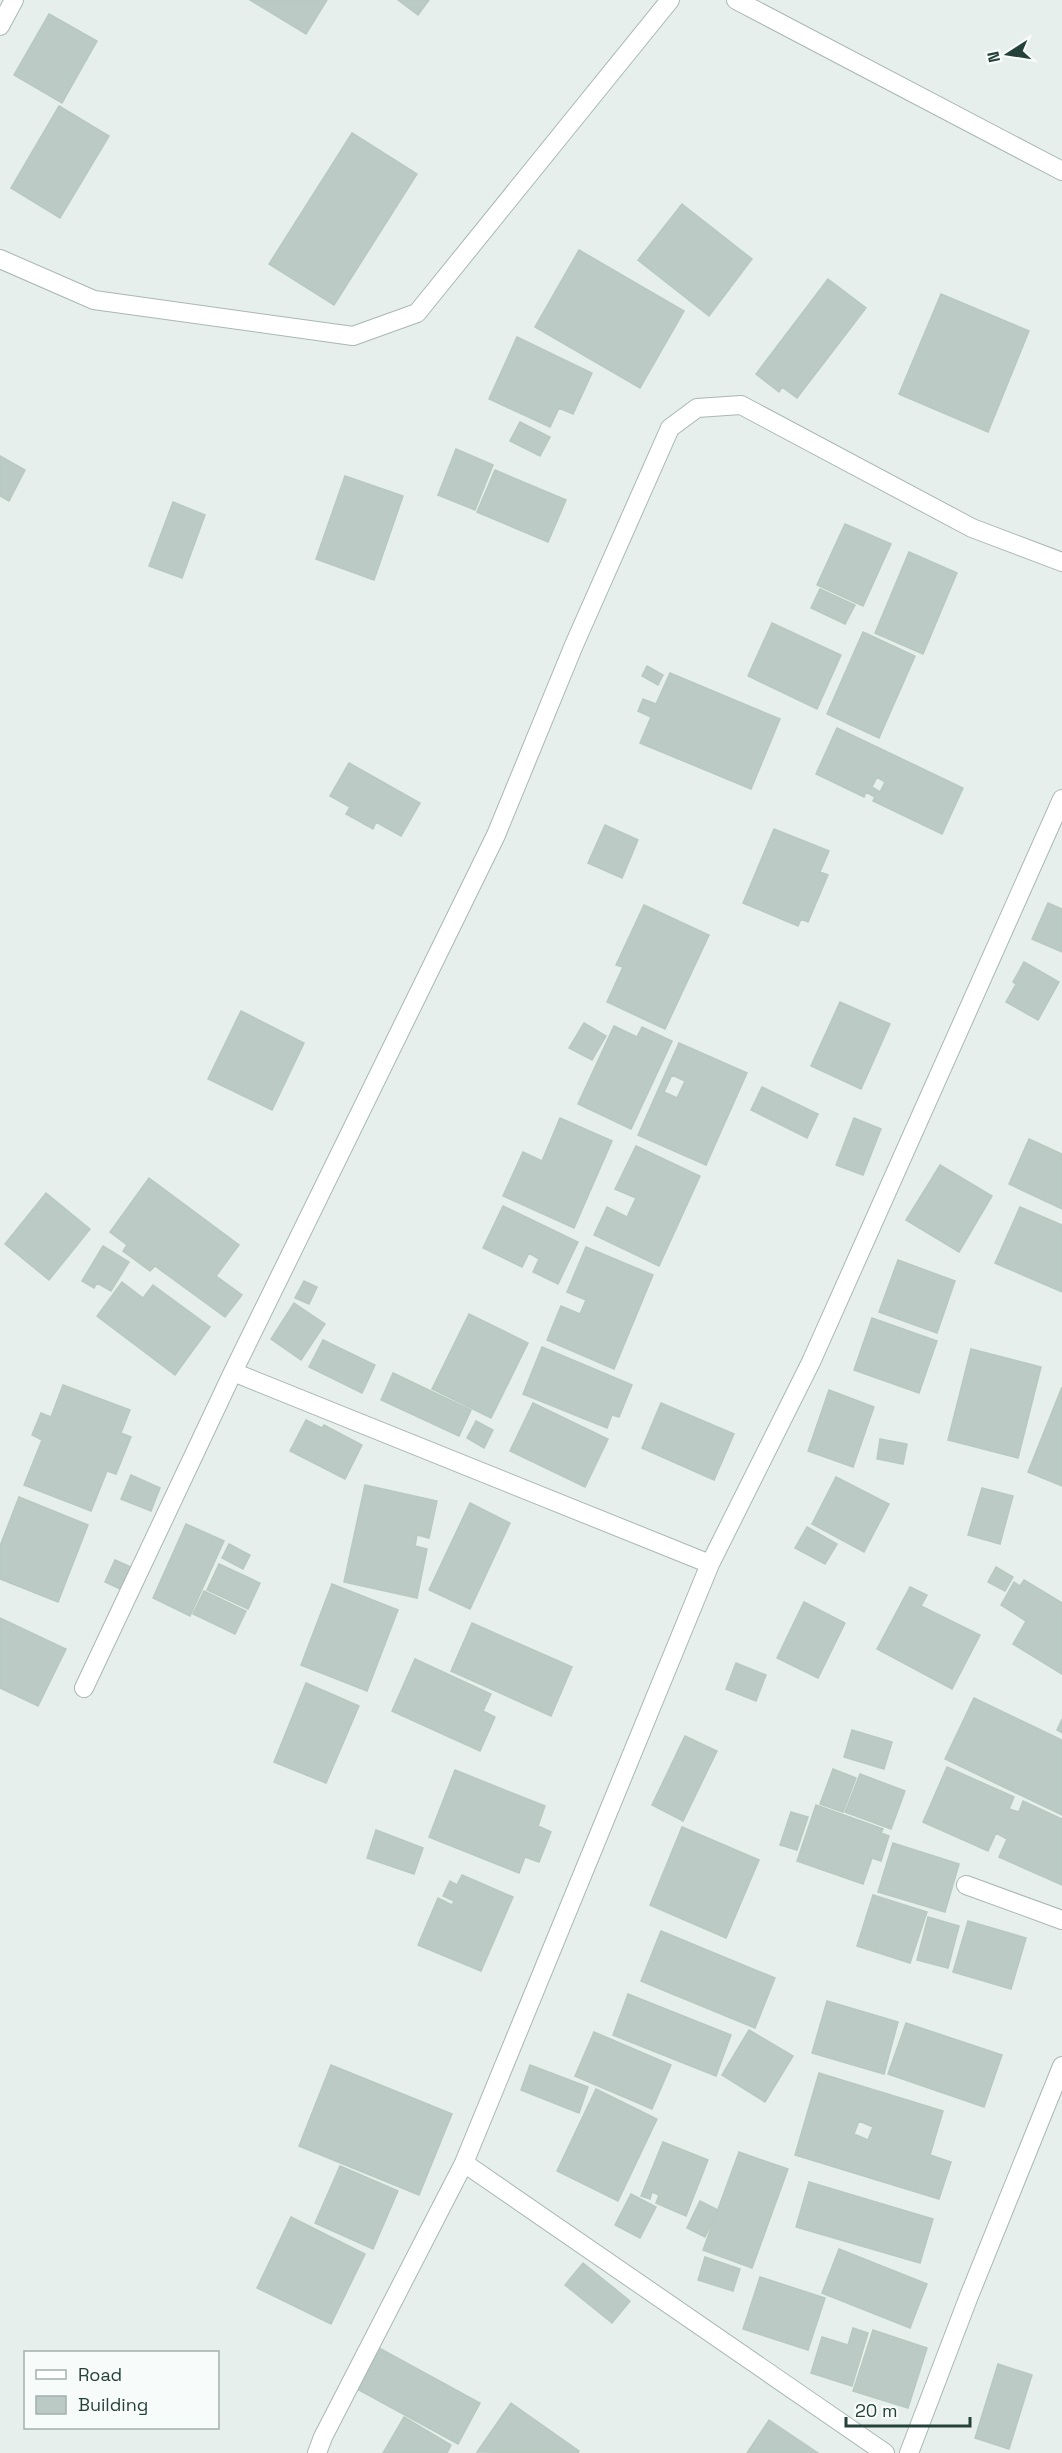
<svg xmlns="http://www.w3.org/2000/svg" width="1062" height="2453" font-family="'Space Grotesk',sans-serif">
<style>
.building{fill:#bbcac4;stroke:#b8c9c2;stroke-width:1.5;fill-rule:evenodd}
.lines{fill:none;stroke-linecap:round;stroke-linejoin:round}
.minor-casing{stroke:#a8b8b2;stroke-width:20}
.minor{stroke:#fff;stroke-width:18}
</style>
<rect width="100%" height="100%" fill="#e6efeb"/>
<path class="building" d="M 250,0 L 327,0 L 306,34 Z
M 398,0 L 429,0 L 418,15 Z
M 49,14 L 97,41 L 62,103 L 14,75 Z
M 59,106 L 109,136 L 60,218 L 11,188 Z
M 352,133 L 417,174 L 334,305 L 269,264 Z
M 682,204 L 752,259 L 709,316 L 638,260 Z
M 579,250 L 684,311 L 640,388 L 535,327 Z
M 828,279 L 866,308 L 797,398 L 782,387 L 779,392 L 756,374 Z
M 941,294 L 1029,331 L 988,432 L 899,394 Z
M 517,337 L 592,373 L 573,414 L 559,408 L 550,427 L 489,399 Z
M 520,422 L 550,437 L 540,456 L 510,441 Z
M 456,449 L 493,465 L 475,510 L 438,495 Z
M 0,456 L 25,470 L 9,501 L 0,496 Z
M 495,470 L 566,500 L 548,542 L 477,512 Z
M 345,476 L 403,496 L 374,580 L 316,559 Z
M 173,502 L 205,515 L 182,578 L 149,566 Z
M 845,524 L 891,544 L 863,606 L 817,585 Z
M 909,552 L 957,573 L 923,654 L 875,633 Z
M 820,589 L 855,605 L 845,624 L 811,608 Z
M 772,623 L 841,655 L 817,709 L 748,676 Z
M 863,632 L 915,656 L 879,738 L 827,714 Z
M 647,666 L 663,675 L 658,685 L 642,676 Z
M 670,673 L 780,719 L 751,789 L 640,743 L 651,717 L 638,711 L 643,699 L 656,704 Z
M 837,728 L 963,788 L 942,834 L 873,801 L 875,797 L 866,792 L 864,797 L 816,774 ZM 877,777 L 885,782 L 880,792 L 872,787 Z
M 349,763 L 420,803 L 401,836 L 376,822 L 373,829 L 346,814 L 350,807 L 330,796 Z
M 605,825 L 638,840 L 622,878 L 588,863 Z
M 774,829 L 829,851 L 820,872 L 828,875 L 808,922 L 801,919 L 798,926 L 743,903 Z
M 1048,903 L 1062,909 L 1062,952 L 1032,939 Z
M 644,905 L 709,935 L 665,1029 L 607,1002 L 623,967 L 616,965 Z
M 1024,962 L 1059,982 L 1038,1020 L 1006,1002 L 1016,984 L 1013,982 Z
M 840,1002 L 890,1024 L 861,1089 L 811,1066 Z
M 241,1011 L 304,1043 L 272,1110 L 208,1079 Z
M 584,1023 L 606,1036 L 592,1060 L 569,1048 Z
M 614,1026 L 637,1037 L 642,1027 L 672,1041 L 631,1129 L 578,1104 Z
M 679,1043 L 747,1073 L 706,1165 L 638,1135 ZM 672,1075 L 685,1081 L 677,1098 L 664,1092 Z
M 762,1087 L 818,1114 L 807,1138 L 751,1110 Z
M 560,1118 L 612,1141 L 574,1228 L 503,1196 L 523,1152 L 542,1161 Z
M 854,1118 L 881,1129 L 863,1175 L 836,1165 Z
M 1029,1139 L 1062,1154 L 1062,1209 L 1009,1184 Z
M 636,1146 L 700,1176 L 659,1266 L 594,1235 L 607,1207 L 627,1217 L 636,1198 L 615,1189 Z
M 940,1165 L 992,1196 L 959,1252 L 906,1220 Z
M 149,1178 L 239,1245 L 216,1276 L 242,1295 L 225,1317 L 155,1266 L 150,1271 L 123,1251 L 127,1245 L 110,1232 Z
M 46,1193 L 90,1229 L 49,1280 L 5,1244 Z
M 503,1206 L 578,1242 L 558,1284 L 533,1272 L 539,1259 L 529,1253 L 522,1267 L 483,1248 Z
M 1020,1207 L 1062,1225 L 1062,1292 L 995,1263 Z
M 103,1246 L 129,1262 L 111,1291 L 97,1283 L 94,1288 L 82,1281 Z
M 586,1247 L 653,1275 L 614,1369 L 547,1340 L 561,1306 L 580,1314 L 586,1300 L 567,1292 Z
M 898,1260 L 955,1281 L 937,1333 L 879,1312 Z
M 304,1281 L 317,1287 L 309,1304 L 295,1298 Z
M 122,1282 L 143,1298 L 153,1285 L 210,1327 L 175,1375 L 97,1316 Z
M 294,1303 L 325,1324 L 301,1360 L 271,1339 Z
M 469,1314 L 528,1343 L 491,1418 L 432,1389 Z
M 872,1318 L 937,1341 L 919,1393 L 854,1370 Z
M 323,1340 L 375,1365 L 362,1393 L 309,1367 Z
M 542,1347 L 632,1385 L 619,1417 L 612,1415 L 607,1428 L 523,1394 Z
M 971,1349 L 1041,1367 L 1018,1458 L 948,1440 Z
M 393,1373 L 471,1410 L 459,1436 L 381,1400 Z
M 63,1385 L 130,1410 L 121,1433 L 131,1437 L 116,1474 L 107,1471 L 91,1511 L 24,1485 L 42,1440 L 32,1435 L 41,1413 L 51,1417 Z
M 1062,1387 L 1062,1486 L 1028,1472 Z
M 829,1390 L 874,1407 L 853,1467 L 808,1451 Z
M 533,1403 L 608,1439 L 585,1487 L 510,1451 Z
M 661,1403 L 734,1434 L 714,1480 L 642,1448 Z
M 306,1420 L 322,1428 L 324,1425 L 362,1445 L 345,1479 L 290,1451 Z
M 476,1421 L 493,1430 L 484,1448 L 467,1438 Z
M 880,1439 L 907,1444 L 903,1464 L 877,1459 Z
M 131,1475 L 160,1488 L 151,1511 L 121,1499 Z
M 836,1477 L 889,1504 L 864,1552 L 812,1524 Z
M 365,1485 L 437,1501 L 429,1538 L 417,1535 L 415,1546 L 427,1549 L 417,1598 L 344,1582 Z
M 982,1488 L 1013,1496 L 1000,1544 L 968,1535 Z
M 19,1497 L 88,1525 L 58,1602 L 0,1579 L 0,1546 Z
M 470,1503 L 510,1523 L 470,1609 L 429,1590 Z
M 186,1524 L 224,1541 L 190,1616 L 153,1598 Z
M 807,1527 L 837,1544 L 825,1564 L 795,1548 Z
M 229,1544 L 250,1555 L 243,1569 L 222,1558 Z
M 115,1560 L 131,1567 L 120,1589 L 105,1582 Z
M 219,1564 L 260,1583 L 248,1609 L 207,1590 Z
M 996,1567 L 1013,1577 L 1005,1591 L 988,1582 Z
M 1024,1580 L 1062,1603 L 1062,1674 L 1013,1644 L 1026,1621 L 1001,1605 L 1014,1582 L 1020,1586 Z
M 332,1584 L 398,1610 L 367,1691 L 301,1665 Z
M 910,1587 L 927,1595 L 921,1606 L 980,1635 L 952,1689 L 877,1649 Z
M 204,1591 L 246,1611 L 235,1634 L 193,1614 Z
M 804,1602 L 845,1623 L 818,1678 L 777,1658 Z
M 0,1618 L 66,1649 L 38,1706 L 0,1688 Z
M 472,1623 L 572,1667 L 551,1716 L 451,1671 Z
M 415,1659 L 491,1694 L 483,1711 L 495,1717 L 480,1751 L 392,1711 Z
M 736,1663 L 766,1675 L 756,1701 L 726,1689 Z
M 306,1683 L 359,1706 L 326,1783 L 274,1762 Z
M 974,1698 L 1062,1740 L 1062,1815 L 945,1759 Z
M 1062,1719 L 1062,1733 L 1057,1730 Z
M 852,1730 L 892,1742 L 884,1769 L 844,1757 Z
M 685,1736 L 717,1751 L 683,1821 L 652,1805 Z
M 947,1767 L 1014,1797 L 1009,1809 L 1019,1812 L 1023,1801 L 1062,1819 L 1062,1885 L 999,1857 L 1007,1839 L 996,1833 L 988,1851 L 923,1822 Z
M 833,1769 L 856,1778 L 843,1812 L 820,1804 Z
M 455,1770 L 545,1806 L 538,1826 L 551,1832 L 539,1862 L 525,1857 L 519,1873 L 429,1837 Z
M 860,1774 L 905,1791 L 891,1829 L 845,1812 Z
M 816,1805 L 883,1829 L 881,1833 L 889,1836 L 881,1861 L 872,1858 L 863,1884 L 797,1861 Z
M 791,1812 L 808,1817 L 797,1850 L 780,1845 Z
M 682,1827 L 759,1860 L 726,1938 L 650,1905 Z
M 376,1830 L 423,1848 L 414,1874 L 367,1858 Z
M 893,1843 L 959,1864 L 945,1912 L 878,1892 Z
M 462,1875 L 513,1897 L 481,1971 L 418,1945 L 438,1898 L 452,1905 L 454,1901 L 443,1896 L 450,1881 L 457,1885 Z
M 873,1895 L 927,1912 L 910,1963 L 857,1946 Z
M 928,1917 L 959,1926 L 948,1968 L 917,1960 Z
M 968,1921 L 1026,1938 L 1011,1989 L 953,1972 Z
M 661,1931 L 775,1978 L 755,2028 L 641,1981 Z
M 628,1994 L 731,2035 L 716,2076 L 613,2035 Z
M 827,2001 L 898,2022 L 884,2074 L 812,2053 Z
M 906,2023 L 1002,2055 L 984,2107 L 888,2074 Z
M 749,2030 L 793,2056 L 765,2102 L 722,2075 Z
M 594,2032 L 671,2065 L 652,2109 L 575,2076 Z
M 331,2065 L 452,2114 L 419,2195 L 299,2146 Z
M 530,2065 L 588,2087 L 579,2113 L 521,2090 Z
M 819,2073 L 943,2111 L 930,2155 L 951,2162 L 939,2199 L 795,2155 ZM 859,2121 L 873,2127 L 868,2140 L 854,2134 Z
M 596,2089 L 657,2119 L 618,2201 L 557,2171 Z
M 663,2142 L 708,2160 L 686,2216 L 656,2203 L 659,2195 L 652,2192 L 650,2199 L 641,2196 Z
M 739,2152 L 788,2169 L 752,2268 L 703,2250 Z
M 340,2166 L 398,2191 L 373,2249 L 315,2223 Z
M 809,2182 L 933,2219 L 920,2263 L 796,2227 Z
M 631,2194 L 656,2207 L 640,2238 L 615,2225 Z
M 700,2201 L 718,2210 L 705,2237 L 687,2228 Z
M 291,2217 L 365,2254 L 331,2324 L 257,2288 Z
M 839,2249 L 927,2284 L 910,2328 L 822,2293 Z
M 705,2257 L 740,2269 L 733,2291 L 698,2280 Z
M 583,2263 L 630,2301 L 612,2323 L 565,2285 Z
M 760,2277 L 825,2298 L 808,2350 L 743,2329 Z
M 853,2328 L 868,2333 L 852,2386 L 811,2373 L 822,2337 L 848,2345 Z
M 873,2330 L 927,2348 L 908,2408 L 853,2391 Z
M 379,2348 L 480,2403 L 458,2444 L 357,2389 Z
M 998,2364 L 1032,2375 L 1009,2449 L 975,2438 Z
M 511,2403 L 579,2451 L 578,2453 L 477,2452 Z
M 404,2417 L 451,2445 L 447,2453 L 383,2453 Z
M 769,2420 L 818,2453 L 747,2453 Z"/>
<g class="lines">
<defs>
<path id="minor" d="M 736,0 L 1062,171
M 0,26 L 14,0
M 0,259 L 94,300 L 353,336 L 417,313 L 670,0
M 233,1372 L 710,1564
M 84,1688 L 233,1372 L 496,835 L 574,645 L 670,428 L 697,408 L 741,405 L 972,528 L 1062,562
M 966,1885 L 1062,1920
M 464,2163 L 885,2453
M 317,2453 L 323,2437 L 464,2163 L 710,1564 L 811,1362 L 1062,799
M 909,2453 L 969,2296 L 1062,2066"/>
</defs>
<use href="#minor" class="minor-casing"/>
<use href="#minor" class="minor"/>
</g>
<rect x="24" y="2351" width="195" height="78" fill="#f7fbf9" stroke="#a3b1ad" stroke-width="1.5"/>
<rect x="36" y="2370" width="30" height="9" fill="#ffffff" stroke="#a3b1ad" stroke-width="1.5"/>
<text x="78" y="2381" font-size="18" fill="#24423a">Road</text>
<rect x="36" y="2396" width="30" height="18" fill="#bbcac4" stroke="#a3b1ad" stroke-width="1.5"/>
<text x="78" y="2411" font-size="18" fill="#24423a">Building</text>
<g transform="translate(1008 54) rotate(258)" stroke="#f7fbf9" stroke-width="4.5" paint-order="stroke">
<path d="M0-4.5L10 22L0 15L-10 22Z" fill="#24423a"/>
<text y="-9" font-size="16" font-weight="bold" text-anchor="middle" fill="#24423a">N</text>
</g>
<path d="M846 2417v9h124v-9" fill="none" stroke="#24423a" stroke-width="3"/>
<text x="855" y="2417" font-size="18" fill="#24423a" stroke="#f7fbf9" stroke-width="4.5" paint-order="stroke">20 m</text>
</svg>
